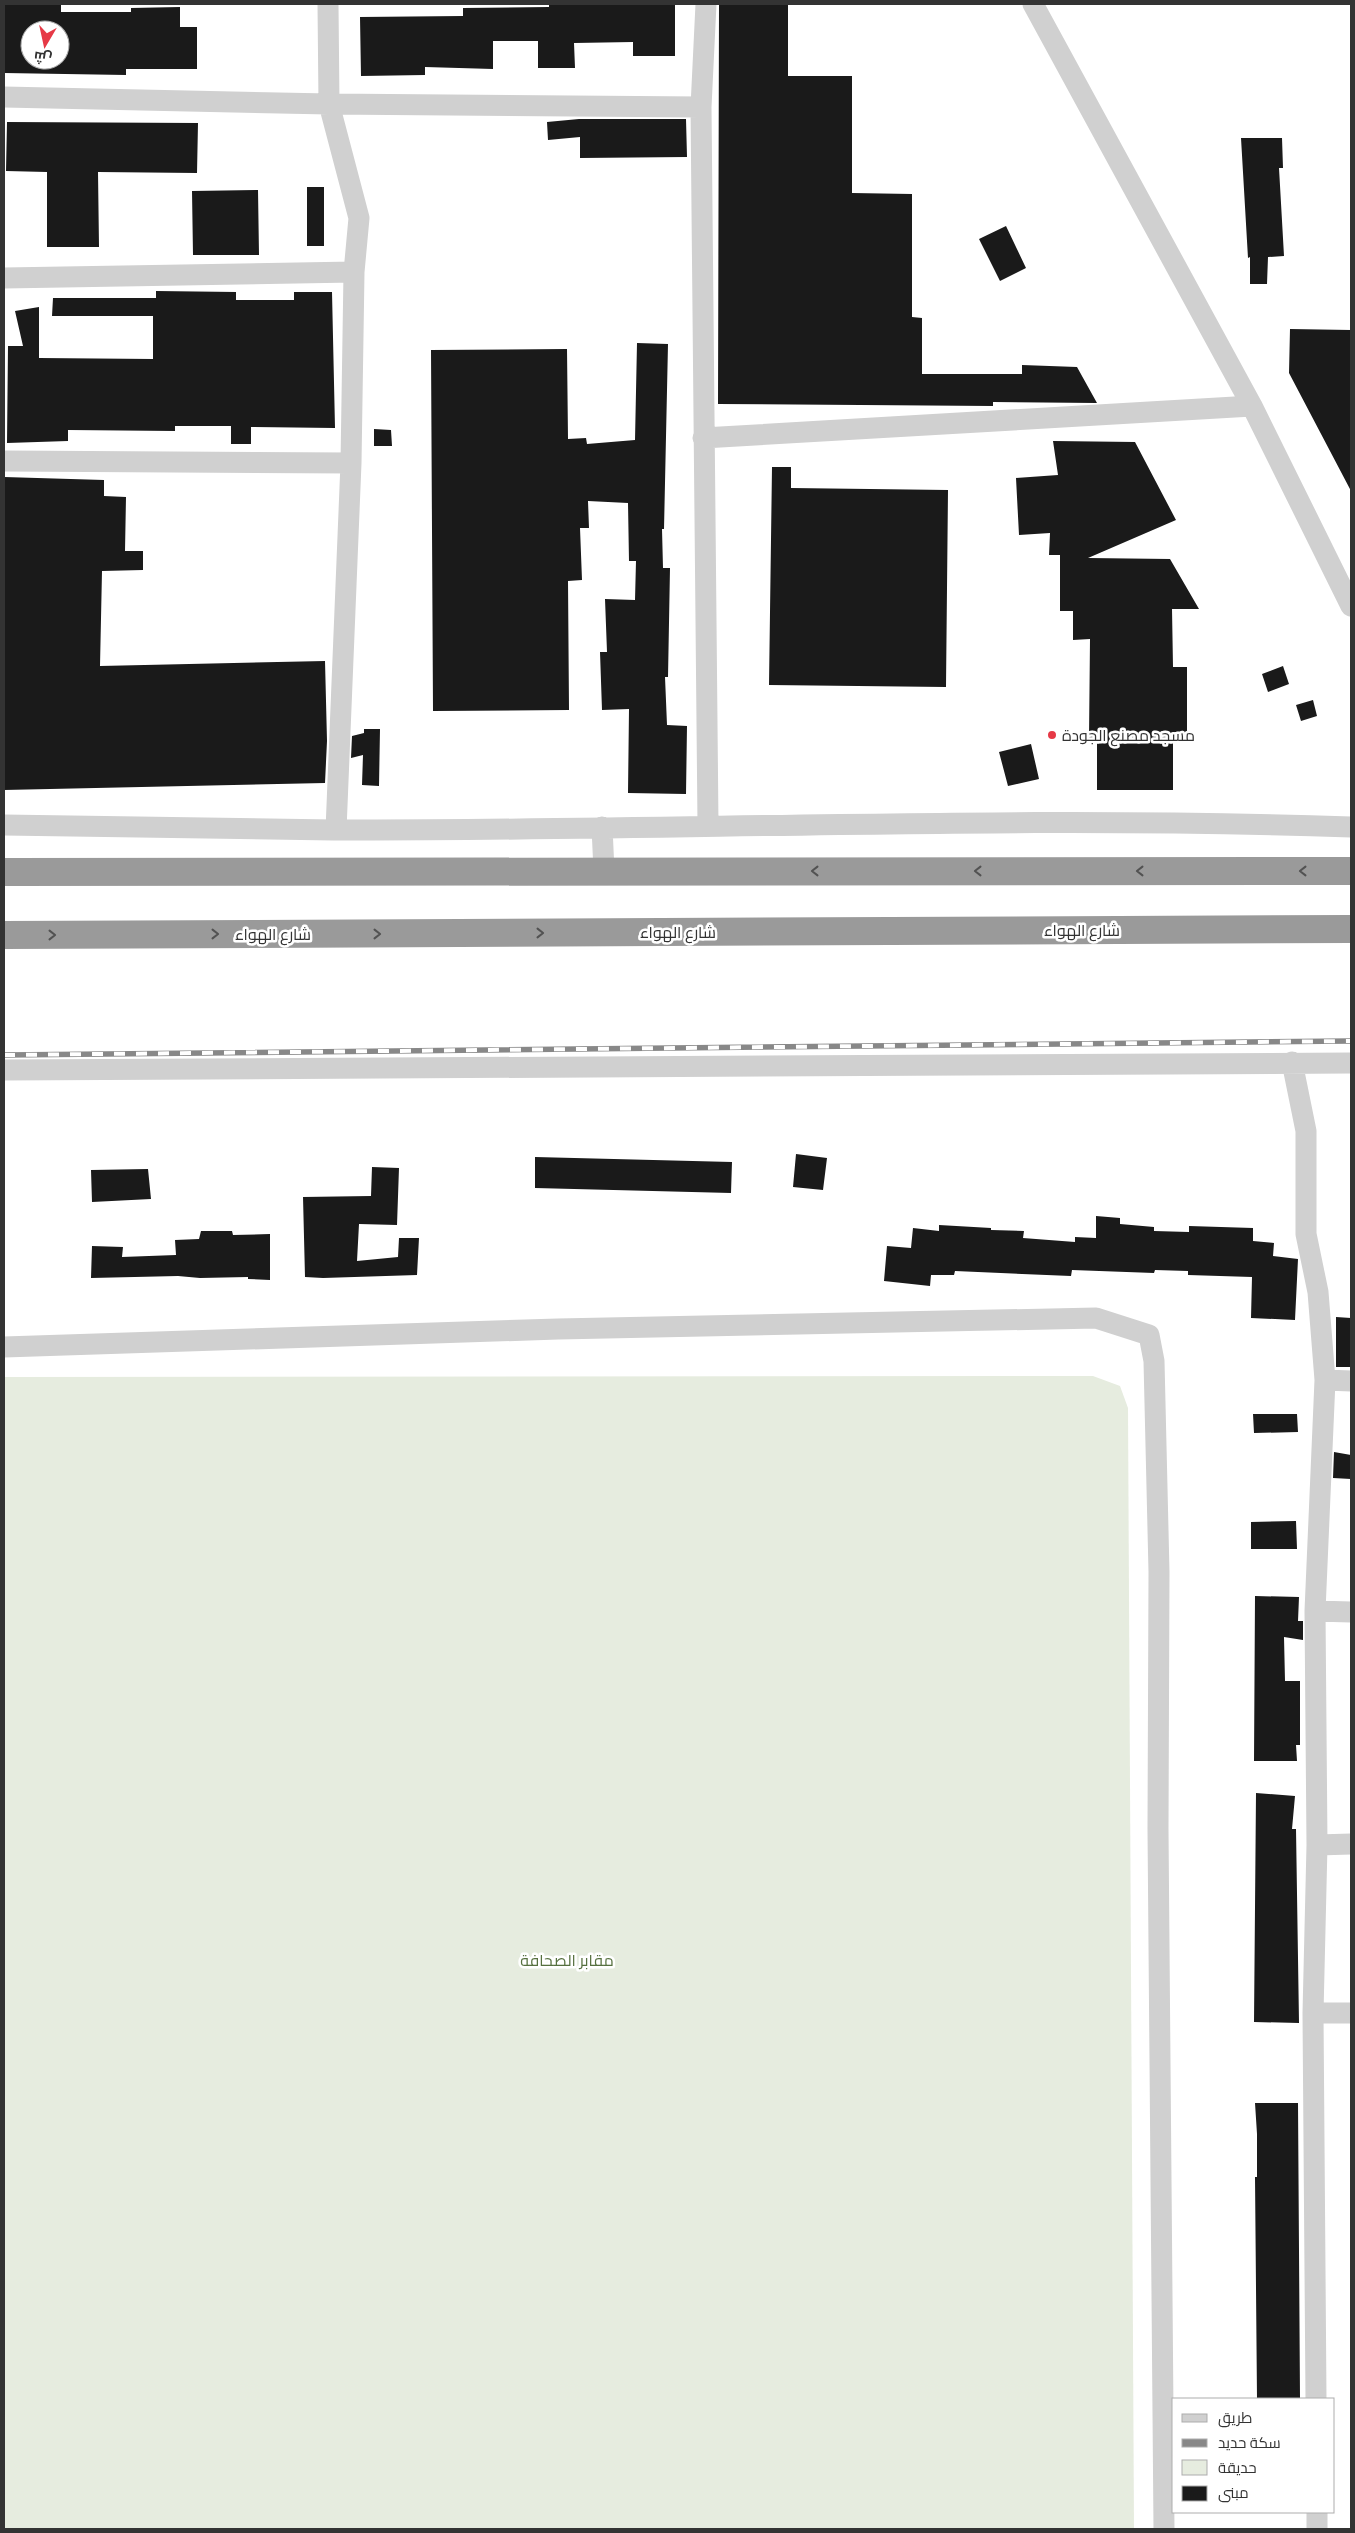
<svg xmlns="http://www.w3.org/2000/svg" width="1355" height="2533" font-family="'Archivo Narrow',Cairo,sans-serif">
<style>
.green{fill:#e6ecdf}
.building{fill:#1a1a1a;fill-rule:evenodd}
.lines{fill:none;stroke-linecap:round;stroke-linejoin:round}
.minor{stroke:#d0d0d0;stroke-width:21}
.highway{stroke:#9a9a9a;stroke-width:28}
.rail-casing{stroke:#888;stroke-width:5.5}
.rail{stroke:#fff;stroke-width:4;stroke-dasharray:11;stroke-linecap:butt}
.oneway{stroke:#525252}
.poi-dot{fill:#e63946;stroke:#fff;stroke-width:2}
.labels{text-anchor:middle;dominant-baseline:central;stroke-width:5;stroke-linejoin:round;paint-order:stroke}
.poi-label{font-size:16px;fill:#333;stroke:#fff;text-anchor:start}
.street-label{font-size:16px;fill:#333;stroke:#fff}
.park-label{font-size:16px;fill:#56703f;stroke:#fff}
</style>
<rect width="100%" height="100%" fill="#fff"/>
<path class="green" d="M 1093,1376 L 1120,1386 L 1128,1408 L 1134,2529 L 4,2529 L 4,1377 Z"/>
<path class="building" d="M 4,4 L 61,4 L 61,12 L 131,12 L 131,8 L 180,7 L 180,27 L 197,27 L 197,69 L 126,69 L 126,75 L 4,73 ZM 30,30 L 60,30 L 60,60 L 30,60 Z
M 549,4 L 675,4 L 675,56 L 633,56 L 633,42 L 574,43 L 575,68 L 538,68 L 538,41 L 493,41 L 493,69 L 425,67 L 425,75 L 361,76 L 360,17 L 463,16 L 463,8 L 549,7 Z
M 719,4 L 788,4 L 788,76 L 852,76 L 852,193 L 912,194 L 912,317 L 922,318 L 922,374 L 1022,374 L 1022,365 L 1077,367 L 1097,403 L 993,402 L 993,406 L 718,404 Z
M 579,119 L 686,119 L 687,157 L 580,158 L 580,137 L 548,140 L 547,122 Z
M 7,122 L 198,123 L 197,173 L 98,172 L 99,247 L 47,247 L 47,172 L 6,171 Z
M 1241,138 L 1282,138 L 1283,168 L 1279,168 L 1284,256 L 1268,257 L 1267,284 L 1250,284 L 1250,257 L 1248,258 Z
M 307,187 L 324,187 L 324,246 L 307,246 Z
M 258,190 L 259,255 L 193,255 L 192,191 Z
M 1006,226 L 1026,268 L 1000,281 L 979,239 Z
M 156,291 L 236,292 L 236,300 L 294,300 L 294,292 L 332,292 L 335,428 L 251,427 L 251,444 L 231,444 L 231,426 L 175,426 L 175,431 L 68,430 L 68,441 L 7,443 L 8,346 L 23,346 L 15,311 L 39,307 L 39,358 L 153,359 L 153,316 L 52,316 L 53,298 L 156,298 Z
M 1290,329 L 1351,330 L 1351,491 L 1289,373 Z
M 637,343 L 668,344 L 664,529 L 662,529 L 663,568 L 670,568 L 668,677 L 665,677 L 667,725 L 687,726 L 686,794 L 628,793 L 629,709 L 602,710 L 600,652 L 607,652 L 605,599 L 635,600 L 636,561 L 629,561 L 628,503 L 588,501 L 589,528 L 580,528 L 582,580 L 568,581 L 569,710 L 433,711 L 431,350 L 567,349 L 568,439 L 586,438 L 587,444 L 635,440 Z
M 374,429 L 391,430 L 392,446 L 374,446 Z
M 1053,441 L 1135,442 L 1176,520 L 1088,558 L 1170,559 L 1199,609 L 1172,609 L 1173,667 L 1187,667 L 1187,739 L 1173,739 L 1173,790 L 1097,790 L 1097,738 L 1089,738 L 1090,639 L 1073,640 L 1073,611 L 1060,611 L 1060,555 L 1049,555 L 1050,533 L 1019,535 L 1016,478 L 1058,475 Z
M 772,467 L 791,467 L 791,488 L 948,490 L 946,687 L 769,685 Z
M 4,477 L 104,480 L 104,496 L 126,497 L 125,551 L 143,551 L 143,570 L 102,571 L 100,666 L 325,661 L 327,741 L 325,783 L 4,790 Z
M 1283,666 L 1289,684 L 1268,692 L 1262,674 Z
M 1313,700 L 1317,716 L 1301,721 L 1296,705 Z
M 364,729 L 380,729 L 379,786 L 362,785 L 363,755 L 351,758 L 352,736 L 364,733 Z
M 1031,744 L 1039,779 L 1008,786 L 999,752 Z
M 796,1154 L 827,1158 L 823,1190 L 793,1187 Z
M 535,1157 L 732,1162 L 731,1193 L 535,1188 Z
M 372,1167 L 399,1168 L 397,1225 L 359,1224 L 357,1261 L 398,1257 L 399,1238 L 419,1238 L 417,1275 L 323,1278 L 305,1277 L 303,1197 L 371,1196 Z
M 148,1169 L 151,1199 L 92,1202 L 91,1170 Z
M 1096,1216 L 1120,1218 L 1120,1224 L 1154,1227 L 1154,1231 L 1189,1232 L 1189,1226 L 1253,1228 L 1253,1241 L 1274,1243 L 1273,1256 L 1298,1259 L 1295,1320 L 1251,1318 L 1252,1277 L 1188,1275 L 1188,1271 L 1155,1270 L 1154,1273 L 1072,1270 L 1071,1276 L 955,1271 L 954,1275 L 931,1275 L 930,1286 L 884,1281 L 887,1246 L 911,1248 L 913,1228 L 939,1231 L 939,1225 L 991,1228 L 991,1230 L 1024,1231 L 1023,1238 L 1075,1242 L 1075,1237 L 1096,1238 Z
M 201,1231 L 232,1231 L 233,1235 L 270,1234 L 270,1280 L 248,1279 L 248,1277 L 200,1278 L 178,1276 L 91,1278 L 92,1246 L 123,1247 L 122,1257 L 176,1255 L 175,1240 L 199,1239 Z
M 1336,1317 L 1351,1318 L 1351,1367 L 1336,1367 Z
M 1253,1414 L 1297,1414 L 1298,1432 L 1254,1433 Z
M 1334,1452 L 1351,1455 L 1351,1479 L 1333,1478 Z
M 1296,1521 L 1297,1549 L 1251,1549 L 1251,1522 Z
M 1255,1596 L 1299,1597 L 1298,1621 L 1303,1621 L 1303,1640 L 1284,1637 L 1285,1681 L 1300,1681 L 1300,1745 L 1296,1745 L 1297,1761 L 1254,1761 Z
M 1256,1793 L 1295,1796 L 1292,1829 L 1296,1829 L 1299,2023 L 1254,2022 Z
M 1255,2103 L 1298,2103 L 1300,2399 L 1257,2399 L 1255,2177 L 1257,2177 L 1257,2134 Z"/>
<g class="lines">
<path class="minor" d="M 328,4 L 329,104 L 359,218 L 354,272 L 351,463 L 336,830
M 706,4 L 701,107 L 708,825
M 1033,4 L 1252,406 L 1351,606
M 4,97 L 329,104 L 701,107
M 4,278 L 354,272
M 703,438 L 1252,406
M 4,461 L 351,463
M 4,825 C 114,827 225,829 336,830 C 674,831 1013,815 1351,827
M 602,827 L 604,871
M 1292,1062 L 1306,1131 L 1306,1234 L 1318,1292 L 1325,1380 L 1315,1611 L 1317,1845 L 1313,2013 L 1316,2399
M 4,1070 L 1351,1063
M 4,1347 L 558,1329 L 1096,1318 L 1149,1335 L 1154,1361 L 1159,1572 L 1158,1829 L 1164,2529
M 1325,1380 L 1351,1381
M 1315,1611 L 1351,1612
M 1317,1845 L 1351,1844
M 1313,2013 L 1351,2013
M 1317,2512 L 1317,2529"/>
<path class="highway" d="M 4,872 L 1351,871
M 4,935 L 1351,929"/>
<defs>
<path id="rail" d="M 4,1055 L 1351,1041"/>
</defs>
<use href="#rail" class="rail-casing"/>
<use href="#rail" class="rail"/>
</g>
<defs><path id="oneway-chevron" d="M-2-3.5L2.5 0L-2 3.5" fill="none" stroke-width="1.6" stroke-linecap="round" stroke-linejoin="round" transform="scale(1.25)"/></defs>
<g class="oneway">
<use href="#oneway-chevron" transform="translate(815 871) rotate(-180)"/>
<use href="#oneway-chevron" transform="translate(978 871) rotate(-180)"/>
<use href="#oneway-chevron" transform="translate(1140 871) rotate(-180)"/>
<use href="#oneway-chevron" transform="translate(1303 871) rotate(-180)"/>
<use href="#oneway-chevron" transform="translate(540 933)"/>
<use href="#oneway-chevron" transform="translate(215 934)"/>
<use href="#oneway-chevron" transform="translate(377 934)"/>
<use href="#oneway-chevron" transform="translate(52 935)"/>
</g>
<circle class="poi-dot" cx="1052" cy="735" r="5"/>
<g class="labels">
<g class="poi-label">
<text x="1062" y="735">مسجد مصنع الجودة</text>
</g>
<g class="street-label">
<text x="1082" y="930">شارع الهواء</text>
<text x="678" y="932">شارع الهواء</text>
<text x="273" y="934">شارع الهواء</text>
</g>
<g class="park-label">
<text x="567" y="1960">مقابر الصحافة</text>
</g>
</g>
<rect width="1355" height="2533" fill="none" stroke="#333333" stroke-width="10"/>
<rect x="1172" y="2398" width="162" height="115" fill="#ffffff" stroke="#adadad"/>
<rect x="1182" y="2414" width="25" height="8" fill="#d0d0d0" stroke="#adadad"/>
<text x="1218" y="2423" font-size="15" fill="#333333">طريق</text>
<rect x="1182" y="2439" width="25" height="8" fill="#888888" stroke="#adadad"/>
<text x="1218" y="2448" font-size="15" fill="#333333">سكة حديد</text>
<rect x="1182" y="2460" width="25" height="15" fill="#e6ecdf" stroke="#adadad"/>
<text x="1218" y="2473" font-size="15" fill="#333333">حديقة</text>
<rect x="1182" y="2486" width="25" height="15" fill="#1a1a1a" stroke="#adadad"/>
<text x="1218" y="2498" font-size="15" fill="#333333">مبنى</text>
<g transform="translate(45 45) rotate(189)"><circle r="24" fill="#ffffff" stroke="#adadad"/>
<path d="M0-4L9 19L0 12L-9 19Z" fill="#e63946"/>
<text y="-8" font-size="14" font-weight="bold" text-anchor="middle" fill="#333333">ش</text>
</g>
</svg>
